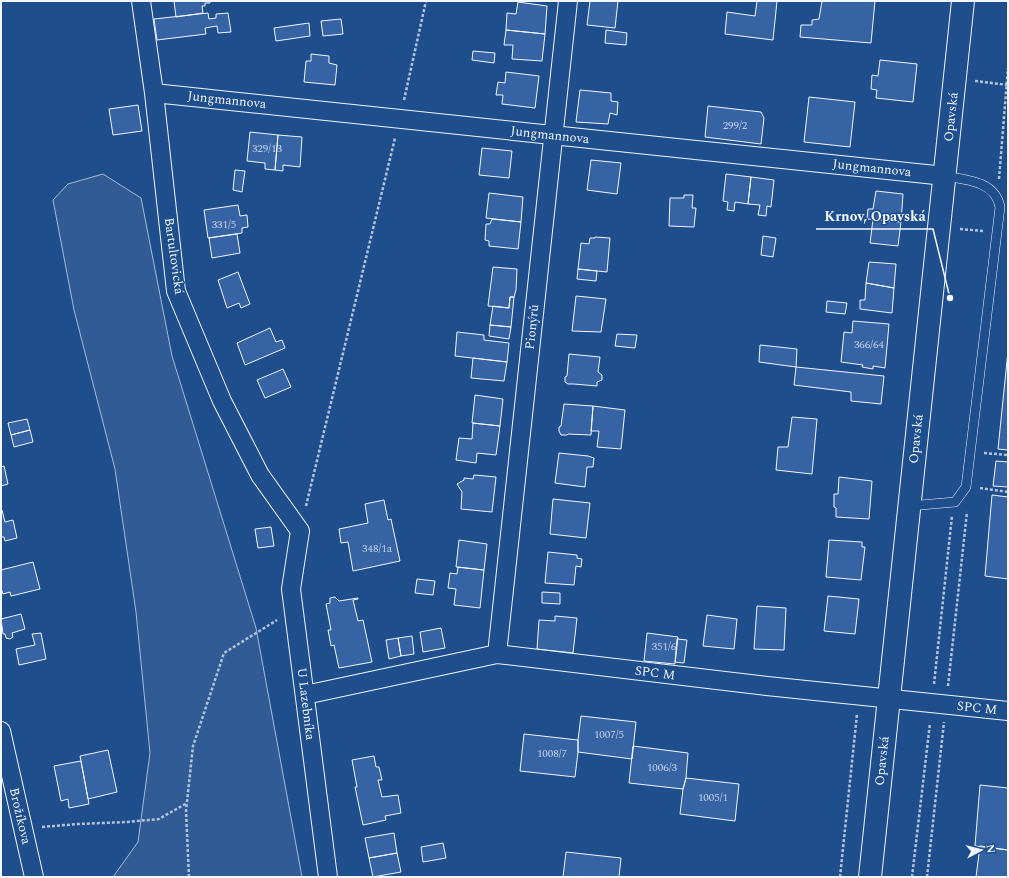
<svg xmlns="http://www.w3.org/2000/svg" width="1009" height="878" font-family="Spectral,serif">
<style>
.built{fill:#305b95;stroke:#a8bbd7}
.building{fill:#3563a3;stroke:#f2f6ff}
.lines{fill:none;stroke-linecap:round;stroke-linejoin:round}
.lane-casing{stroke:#f2f6ff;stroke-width:10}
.street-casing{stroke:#f2f6ff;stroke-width:20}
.secondary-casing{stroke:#f2f6ff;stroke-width:24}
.path{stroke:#b3c4dc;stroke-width:2.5;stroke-dasharray:3 2;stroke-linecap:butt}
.lane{stroke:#1f4e8c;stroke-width:9}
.street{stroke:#1f4e8c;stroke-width:18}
.secondary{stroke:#1f4e8c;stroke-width:22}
.labels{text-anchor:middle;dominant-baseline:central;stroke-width:3;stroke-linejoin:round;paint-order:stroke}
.number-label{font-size:11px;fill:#c3d1e8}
.street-label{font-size:13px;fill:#f2f6ff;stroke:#1f4e8c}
.leader{fill:none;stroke:#f2f6ff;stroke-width:1.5}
.callout-dot{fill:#f2f6ff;stroke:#1f4e8c;stroke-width:1.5}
.callout-label{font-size:14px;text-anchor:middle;font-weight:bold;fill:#f2f6ff;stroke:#1f4e8c;stroke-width:3;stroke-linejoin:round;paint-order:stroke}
</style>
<rect width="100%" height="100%" fill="#1f4e8c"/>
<path class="built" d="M 103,174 L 141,198 L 172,356 L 256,628 L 302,877 L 113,877 L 138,842 L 150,753 L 136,612 L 115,469 L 74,310 L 53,200 L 68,184 Z"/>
<path class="building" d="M 174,1 L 210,1 L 210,3 L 205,3 L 205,6 L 202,6 L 203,13 L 176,17 Z
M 590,1 L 618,1 L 615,28 L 587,25 Z
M 757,1 L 777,1 L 773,40 L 725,34 L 727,12 L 755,16 Z
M 822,1 L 875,1 L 871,43 L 800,37 L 801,25 L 812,25 L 812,20 L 819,19 Z
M 518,2 L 547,6 L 545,34 L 506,30 L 507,13 L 516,14 Z
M 208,13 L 209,19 L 216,18 L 216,14 L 228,13 L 231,32 L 218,33 L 217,26 L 205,28 L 206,34 L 157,40 L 154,19 Z
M 341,19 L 343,34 L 323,36 L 321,21 Z
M 309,23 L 310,36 L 276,41 L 274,28 Z
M 506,30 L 545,34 L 542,61 L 512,59 L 513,45 L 504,45 Z
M 606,30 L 627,33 L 626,45 L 605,43 Z
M 473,51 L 495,53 L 494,63 L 472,60 Z
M 311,54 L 329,56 L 329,63 L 337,65 L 335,85 L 304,82 L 306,61 L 311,61 Z
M 880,60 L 917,64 L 913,102 L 876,98 L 877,90 L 871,89 L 872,75 L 878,76 Z
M 506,72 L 539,76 L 535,108 L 502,104 L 503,95 L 496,95 L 498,82 L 505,83 Z
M 580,90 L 611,93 L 611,101 L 618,102 L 617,115 L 610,113 L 608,124 L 576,122 Z
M 809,97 L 855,102 L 850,147 L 804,142 Z
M 138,105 L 142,131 L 113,135 L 109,109 Z
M 708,106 L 761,112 L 764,118 L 761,144 L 705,137 Z
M 250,132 L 278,135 L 275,170 L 265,169 L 265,163 L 247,161 Z
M 278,135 L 302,137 L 300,167 L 283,165 L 283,171 L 275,170 Z
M 482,148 L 512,151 L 509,178 L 479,175 Z
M 591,160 L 621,163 L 617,194 L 587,190 Z
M 235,170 L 245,171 L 242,192 L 233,190 Z
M 726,174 L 751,177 L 748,204 L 735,202 L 734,211 L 727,210 L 728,202 L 723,201 Z
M 751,177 L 774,180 L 771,207 L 767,206 L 766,216 L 758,215 L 760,205 L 748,204 Z
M 876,191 L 903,194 L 901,222 L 867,219 L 868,209 L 873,209 Z
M 489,193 L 523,197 L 521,222 L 486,218 Z
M 684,195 L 693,195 L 692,208 L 696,208 L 694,227 L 669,226 L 670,198 L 684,198 Z
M 238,205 L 240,216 L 247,215 L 248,227 L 242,228 L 242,233 L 208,238 L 204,210 Z
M 492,219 L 521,222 L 518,249 L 489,246 L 489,241 L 485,240 L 486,224 L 490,224 Z
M 873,219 L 901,222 L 898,246 L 870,243 Z
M 237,234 L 240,253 L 212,258 L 209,238 Z
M 763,236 L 776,238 L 773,257 L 761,255 Z
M 595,237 L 610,238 L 607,272 L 578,269 L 581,243 L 589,244 L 590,238 L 595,238 Z
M 869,262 L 896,264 L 894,288 L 866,283 Z
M 493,267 L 517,269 L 516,290 L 514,297 L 510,297 L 509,308 L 488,306 Z
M 578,269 L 597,271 L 596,281 L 577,279 Z
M 238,272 L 250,304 L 241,308 L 239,303 L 227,308 L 218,280 Z
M 866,283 L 894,288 L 892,313 L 860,309 L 860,300 L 865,300 Z
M 576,296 L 606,299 L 601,332 L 572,331 Z
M 510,297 L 514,297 L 511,327 L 490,325 L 493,306 L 509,308 Z
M 827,301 L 847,303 L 845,314 L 826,312 Z
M 853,321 L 889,324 L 885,368 L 873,366 L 873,369 L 862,367 L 863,365 L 841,362 L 844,332 L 852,333 Z
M 490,325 L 511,327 L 509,339 L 489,336 Z
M 270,328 L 276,342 L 282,340 L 285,348 L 245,365 L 237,343 Z
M 457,332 L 484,335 L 484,340 L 509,343 L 507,362 L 455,356 Z
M 617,334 L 637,335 L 635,348 L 615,346 Z
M 760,345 L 797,349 L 796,367 L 759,362 Z
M 1008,351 L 1008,450 L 998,449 Z
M 569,354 L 600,357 L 598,372 L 602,375 L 602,380 L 597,382 L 597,386 L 574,384 L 568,384 L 565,382 L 565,377 L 567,376 Z
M 473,358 L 507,362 L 504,381 L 471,378 Z
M 796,367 L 884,376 L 881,404 L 851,401 L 851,392 L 794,385 Z
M 283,369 L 291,387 L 265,398 L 257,380 Z
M 475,395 L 503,399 L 500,426 L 472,423 Z
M 564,404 L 593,406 L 591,435 L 568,434 L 567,435 L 561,435 L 559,431 L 559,427 L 561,426 Z
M 593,406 L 625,410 L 621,449 L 597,447 L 599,431 L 591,431 Z
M 792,417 L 817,419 L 812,474 L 776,470 L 778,447 L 788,447 Z
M 27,419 L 30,430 L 11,435 L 8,423 Z
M 473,423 L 500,426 L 496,455 L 477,453 L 476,463 L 456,460 L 459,438 L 472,439 Z
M 30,430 L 33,442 L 14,447 L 11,435 Z
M 559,453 L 588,456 L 594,458 L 593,467 L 587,467 L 585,487 L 555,483 Z
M 996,461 L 1008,462 L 1008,487 L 993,486 Z
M 4,466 L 8,484 L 1,486 L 1,467 Z
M 474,475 L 496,477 L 492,512 L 461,509 L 462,492 L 457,484 L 464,480 L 464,478 L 473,479 Z
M 839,477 L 872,481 L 869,519 L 836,517 L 836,508 L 834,507 L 834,494 L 838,494 Z
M 992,495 L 1008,497 L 1008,579 L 985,576 Z
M 553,499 L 590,503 L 586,538 L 550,534 Z
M 384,500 L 388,520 L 391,519 L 400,561 L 353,571 L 348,542 L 341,543 L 339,529 L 368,523 L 365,504 Z
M 1,510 L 2,510 L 5,522 L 13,520 L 17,538 L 5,541 L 4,537 L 1,537 Z
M 271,527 L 274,546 L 258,548 L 255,529 Z
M 459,540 L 487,544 L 484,570 L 456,567 Z
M 829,540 L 862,542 L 862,547 L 865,547 L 861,580 L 826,577 Z
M 548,552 L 577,555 L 577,558 L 582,559 L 581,567 L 576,566 L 574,585 L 545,583 Z
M 33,562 L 40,589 L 11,596 L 10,592 L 3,594 L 1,588 L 1,570 Z
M 458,567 L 484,570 L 480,608 L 454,605 L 456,589 L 448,588 L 450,573 L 457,574 Z
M 417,579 L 435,581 L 433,595 L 415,593 Z
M 542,592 L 560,593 L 560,604 L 542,603 Z
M 828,596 L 859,599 L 855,634 L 824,631 Z
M 335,597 L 339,601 L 358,598 L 358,599 L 353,600 L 358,621 L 363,620 L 372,662 L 339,668 L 334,645 L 331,646 L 328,630 L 331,630 L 326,604 L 330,603 L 330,598 Z
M 757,606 L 786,608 L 784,650 L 754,649 Z
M 21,614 L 25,629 L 12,633 L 13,637 L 10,639 L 6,638 L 5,634 L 3,634 L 1,619 Z
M 707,615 L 737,619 L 734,649 L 703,646 Z
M 555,616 L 577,618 L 573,653 L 537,649 L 539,620 L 555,621 Z
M 441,628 L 445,648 L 423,652 L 420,632 Z
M 41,633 L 46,659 L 19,665 L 16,649 L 35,645 L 32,634 Z
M 647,633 L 678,637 L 675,664 L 644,661 Z
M 412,636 L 414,654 L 401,656 L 398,638 Z
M 398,638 L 401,656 L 389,659 L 386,640 Z
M 677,639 L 687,640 L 684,663 L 675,662 Z
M 581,716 L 636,722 L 632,759 L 578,752 L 578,740 Z
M 524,734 L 578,740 L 578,752 L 575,777 L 520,771 Z
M 633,746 L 688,753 L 686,778 L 683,789 L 629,783 Z
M 108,750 L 117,792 L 88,799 L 80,756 Z
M 374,756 L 376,767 L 379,767 L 382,780 L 378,780 L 382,797 L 398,795 L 401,813 L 385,816 L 386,820 L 363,825 L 355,787 L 357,787 L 352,760 Z
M 81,761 L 89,804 L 69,808 L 68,799 L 61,801 L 54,766 Z
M 686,778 L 739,784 L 735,821 L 680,814 L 683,789 Z
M 980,785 L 1008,788 L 1008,850 L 975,846 Z
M 394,833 L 397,853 L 369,858 L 365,838 Z
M 443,843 L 446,858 L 423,862 L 421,847 Z
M 980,846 L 1008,850 L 1008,877 L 976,877 Z
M 566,852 L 621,858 L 619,877 L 563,877 Z
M 397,853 L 401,872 L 373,877 L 369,858 Z"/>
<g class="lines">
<defs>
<path id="lane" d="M 909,506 L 955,502 L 966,487 L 1000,207 C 995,181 967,180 945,176"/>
<path id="street" d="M 141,1 L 154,93 L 176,291 L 222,401 L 260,475 L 300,531 L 291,589 L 328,877
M 154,93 L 552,135 L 945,176
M 497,654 L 568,1
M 305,695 L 497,654 L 767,686 L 1008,711
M 1,731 L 34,877"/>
<path id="secondary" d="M 870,877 L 963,1"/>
</defs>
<use href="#lane" class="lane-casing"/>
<use href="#street" class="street-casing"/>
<use href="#secondary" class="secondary-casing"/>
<path class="path" d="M 975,81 L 1008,85
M 404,100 L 426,1
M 999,179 L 1008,68
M 960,229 L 983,231
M 984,453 L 1008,455
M 980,488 L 1008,492
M 306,506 L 395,138
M 934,684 L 952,516
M 948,686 L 967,512
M 42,827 L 78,824 L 127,822 L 159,819 L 187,803
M 189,877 L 186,811 L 193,746 L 224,653 L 277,620
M 840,877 L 857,714
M 912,877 L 930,723
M 927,877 L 944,722"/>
<use href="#lane" class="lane"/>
<use href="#street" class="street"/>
<use href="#secondary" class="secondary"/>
</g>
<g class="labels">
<g class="number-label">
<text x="735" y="125">299/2</text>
<text x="267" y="148">329/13</text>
<text x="224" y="224">331/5</text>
<text x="869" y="344">366/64</text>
<text x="377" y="548">348/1a</text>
<text x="664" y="646">351/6</text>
<text x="609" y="734">1007/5</text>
<text x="552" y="753">1008/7</text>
<text x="662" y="767">1006/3</text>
<text x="713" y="797">1005/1</text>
</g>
<g class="street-label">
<text transform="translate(227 100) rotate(6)">Jungmannova</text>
<text transform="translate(951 117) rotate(-84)">Opavská</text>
<text transform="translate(550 135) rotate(6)">Jungmannova</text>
<text transform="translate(872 168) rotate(6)">Jungmannova</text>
<text transform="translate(174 256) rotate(82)">Bartultovická</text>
<text transform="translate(532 327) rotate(-84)">Pionýrů</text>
<text transform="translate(916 439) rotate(-84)">Opavská</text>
<text transform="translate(655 673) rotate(7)">SPC M</text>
<text transform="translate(306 704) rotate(83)">U Lazebníka</text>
<text transform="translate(977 708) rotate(6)">SPC M</text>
<text transform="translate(882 761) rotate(-84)">Opavská</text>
<text transform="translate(20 816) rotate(77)">Brožíkova</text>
</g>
</g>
<path class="leader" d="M950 298L933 229H816"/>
<circle class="callout-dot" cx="950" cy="298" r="4"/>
<g class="callout-label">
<text x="875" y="221">Krnov, Opavská</text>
</g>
<rect width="1009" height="878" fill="none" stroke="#f2f6ff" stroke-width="4"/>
<g transform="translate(981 850) rotate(83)" stroke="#1f4e8c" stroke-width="3" paint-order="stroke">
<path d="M0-3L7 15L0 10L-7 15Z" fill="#f2f6ff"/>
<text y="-6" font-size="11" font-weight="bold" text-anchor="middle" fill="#f2f6ff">N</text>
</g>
</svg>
